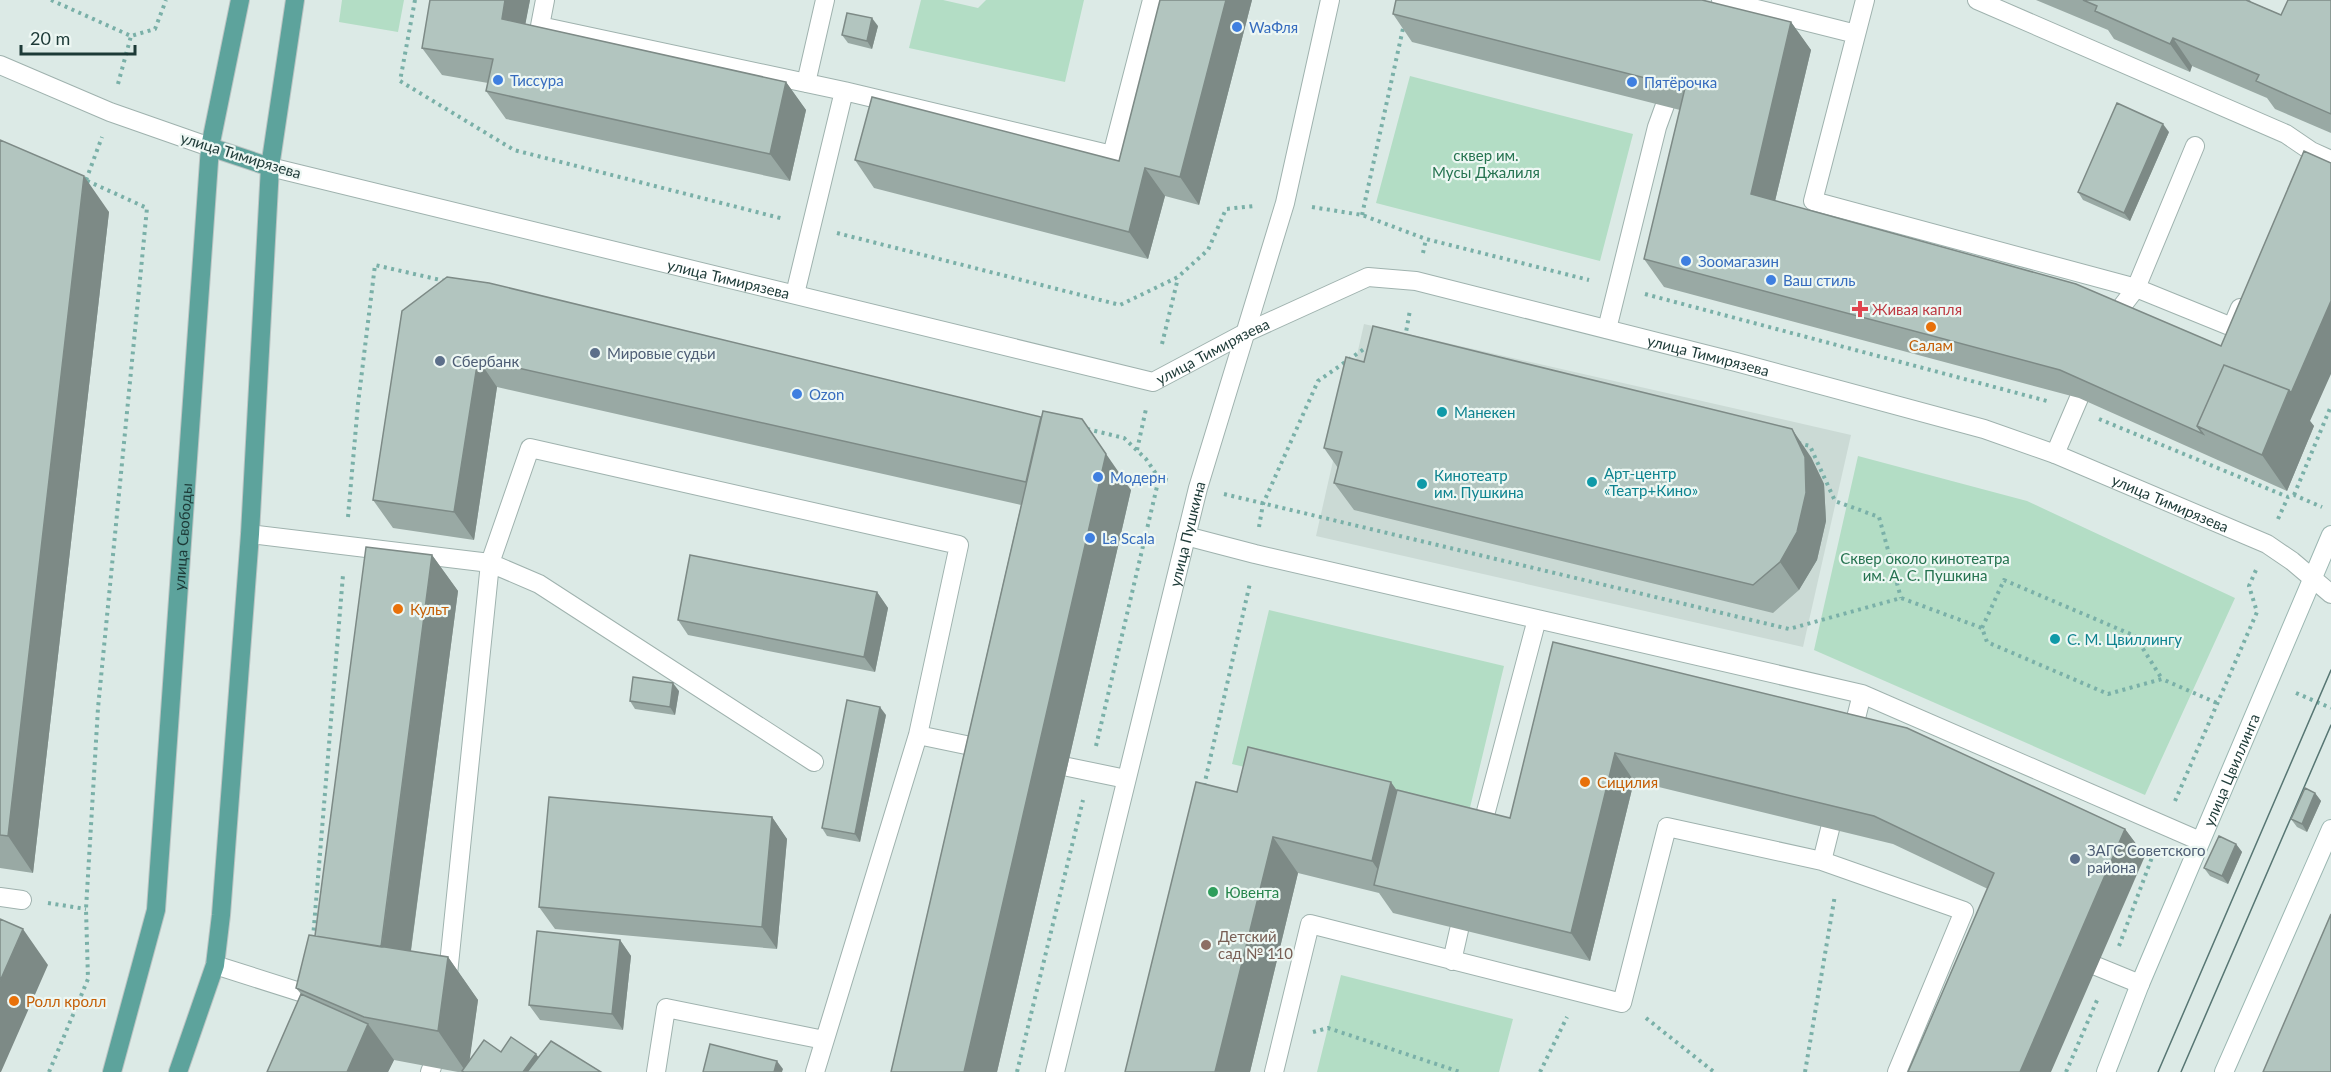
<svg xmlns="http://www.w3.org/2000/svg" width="2331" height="1072" font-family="Lato,sans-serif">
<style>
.built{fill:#cbdad5}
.green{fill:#b3ddc5}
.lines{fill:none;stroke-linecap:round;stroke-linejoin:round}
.service-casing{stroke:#9fb2ae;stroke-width:20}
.minor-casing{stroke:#9fb2ae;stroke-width:20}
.tertiary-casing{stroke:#9fb2ae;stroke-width:20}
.secondary-casing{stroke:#9bb6b1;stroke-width:20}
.primary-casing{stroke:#bbc4c3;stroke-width:20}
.path{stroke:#7ab0a8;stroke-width:4;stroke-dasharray:3 4.5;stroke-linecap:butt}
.service{stroke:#fff;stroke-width:18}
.minor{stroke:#fff;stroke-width:18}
.tertiary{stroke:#fff;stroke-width:18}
.secondary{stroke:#fff;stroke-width:18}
.primary{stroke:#5da39c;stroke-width:18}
.tram{stroke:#577673;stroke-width:1.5}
.wall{fill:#99a9a4}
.shaded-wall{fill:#7d8a86}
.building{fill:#b2c5bf;stroke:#7d8a86;stroke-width:1.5}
.shop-dot{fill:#3f7fe0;stroke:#edf7f3;stroke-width:2}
.health-dot{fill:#e0444e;stroke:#edf7f3;stroke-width:2}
.food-dot{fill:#e8710a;stroke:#edf7f3;stroke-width:2}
.service-dot{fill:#5c6f8a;stroke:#edf7f3;stroke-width:2}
.culture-dot{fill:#0f9aa8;stroke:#edf7f3;stroke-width:2}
.leisure-dot{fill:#2e9e5b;stroke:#edf7f3;stroke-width:2}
.education-dot{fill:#8d6e63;stroke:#edf7f3;stroke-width:2}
.labels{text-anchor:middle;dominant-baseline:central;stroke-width:4.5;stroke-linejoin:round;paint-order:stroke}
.shop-label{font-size:15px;fill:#366cbe;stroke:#edf7f3;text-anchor:start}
.street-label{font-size:15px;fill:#1d3a37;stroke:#edf7f3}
.park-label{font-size:15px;fill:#257350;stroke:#edf7f3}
.health-label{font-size:15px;fill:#be3a42;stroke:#edf7f3;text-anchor:start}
.food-label{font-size:15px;fill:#c56008;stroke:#edf7f3;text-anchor:start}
.service-label{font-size:15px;fill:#4e5e75;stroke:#edf7f3;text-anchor:start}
.culture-label{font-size:15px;fill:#0d838f;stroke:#edf7f3;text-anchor:start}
.leisure-label{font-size:15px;fill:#27864d;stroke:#edf7f3;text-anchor:start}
.education-label{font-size:15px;fill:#785e54;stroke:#edf7f3;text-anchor:start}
</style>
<rect width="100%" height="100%" fill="#dceae6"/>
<path class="built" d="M 1364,324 L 1851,435 L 1803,647 L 1316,536 Z"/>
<path class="green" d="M 342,0 L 404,0 L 398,32 L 339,22 Z
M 921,0 L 943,0 L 978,8 L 986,0 L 1084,0 L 1065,82 L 909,48 Z
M 1410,76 L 1633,134 L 1600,261 L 1376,203 Z
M 1858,456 L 2027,501 L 2235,598 L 2145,795 L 1814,650 Z
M 1269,610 L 1504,666 L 1467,820 L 1232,764 Z
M 1341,975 L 1513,1019 L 1499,1072 L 1317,1072 Z"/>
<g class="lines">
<defs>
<path id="service" d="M 545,0 L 540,26 L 844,91 L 1112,155 L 1152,0
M 1721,0 L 1856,34
M 1865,0 L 1813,201 L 2136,288 L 2232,327 L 2240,308
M 1977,0 L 2286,134 L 2311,151 L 2331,160
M 806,83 L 825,0
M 795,294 L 844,91
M 2113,318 L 2136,288 L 2195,146
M 1607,329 L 1657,127 L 1665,105
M 2055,454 L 2079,398
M 250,534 L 490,563 L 539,584 L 814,762
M 1186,536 L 1255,554 L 1862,694 L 2200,841
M 918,735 L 990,750
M 1851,738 L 1862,694
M 1068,767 L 1126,779
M 1480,834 L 1537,619
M 1822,861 L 1830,829
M 0,897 L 22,900
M 1452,961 L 1459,930
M 215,965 L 322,999
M 2096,966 L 2140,984
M 447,984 L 490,563 L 530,448 L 959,545 L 918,735 L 815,1072
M 430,1072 L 432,1067
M 656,1072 L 666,1008 L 824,1040
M 1274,1072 L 1310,924 L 1622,1003 L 1667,827 L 1822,861 L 1964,911 L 1897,1072"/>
<g id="minor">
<path id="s1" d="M 1055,1072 L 1198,488 L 1285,203 L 1330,0"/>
</g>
<g id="tertiary">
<path d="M 0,65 L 110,112 L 210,147"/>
<path id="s2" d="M 270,167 L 1153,382 L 1245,333 L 1368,277 L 1416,281 L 1736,362 L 1984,429 L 2055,454 L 2267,544 L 2292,561 L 2331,594"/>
</g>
<g id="secondary">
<path id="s3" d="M 2106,1072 L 2140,984 L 2331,535"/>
<path d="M 2224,1072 L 2331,829"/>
</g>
<g id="primary">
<path d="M 210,147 L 270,167"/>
<path id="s4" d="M 112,1072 L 156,910 L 210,147 L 240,0"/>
<path d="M 178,1072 L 215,965 L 221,915 L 250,534 L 270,167 L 295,0"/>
</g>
</defs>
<use href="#service" class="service-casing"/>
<use href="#minor" class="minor-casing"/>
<use href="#tertiary" class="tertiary-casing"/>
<use href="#secondary" class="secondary-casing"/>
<use href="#primary" class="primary-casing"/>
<path class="path" d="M 51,0 L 131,36 L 155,29 L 166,0
M 415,0 L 400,81 L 514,150 L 784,219
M 118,84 L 131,36
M 86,180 L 102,137
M 1312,207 L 1362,215 L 1426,239 L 1589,280
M 1362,215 L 1404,24
M 837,233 L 1120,305 L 1178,277 L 1208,250 L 1226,209 L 1254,206
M 1423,253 L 1426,239
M 1645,294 L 2047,401
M 1405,338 L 1410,310
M 1162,344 L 1178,278
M 2099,419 L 2288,497 L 2294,495 L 2322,507
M 1087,429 L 1124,438 L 1146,459 L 1159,478 L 1171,481
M 1798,443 L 1810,446 L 1835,501 L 1879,517 L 1901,598
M 1137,450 L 1146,409
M 1224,494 L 1789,629 L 1901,598 L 1982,628 L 1987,642 L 2108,694 L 2162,679 L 2217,703
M 2294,495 L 2331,406
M 348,517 L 358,404 L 375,265 L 445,281
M 2278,519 L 2288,497
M 1259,527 L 1263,504 L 1318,381 L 1364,349 L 1370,348
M 1982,628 L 2004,580 L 2135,636 L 2162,679
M 2296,693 L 2331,708
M 1096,746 L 1159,478
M 1204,786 L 1250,583
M 2175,801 L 2257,612 L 2249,586 L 2256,570
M 48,903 L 86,909
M 313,938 L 343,575
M 2119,946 L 2154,852
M 1646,1018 L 1714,1072
M 1313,1032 L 1328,1028 L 1460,1072
M 49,1072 L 88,979 L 86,909 L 98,708 L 147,208 L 83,179
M 1017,1072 L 1083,800
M 1540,1072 L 1567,1017
M 1805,1072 L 1835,895
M 2066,1072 L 2098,998"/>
<use href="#service" class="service"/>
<use href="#minor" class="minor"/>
<use href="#tertiary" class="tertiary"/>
<use href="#secondary" class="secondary"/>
<use href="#primary" class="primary"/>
<path class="tram" d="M 2158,1072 L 2331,670
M 2181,1072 L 2331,725"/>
</g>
<path class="wall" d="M 430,0 L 530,0 L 525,24 L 786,82 L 806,110 L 790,181 L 506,119 L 486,91 L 488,83 L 442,75 L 422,48 Z
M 1160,0 L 1252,0 L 1199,205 L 1165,196 L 1148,259 L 874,188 L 855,160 L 1119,161 Z
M 2036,0 L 2250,0 L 2251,2 L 2281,15 L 2331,0 L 2331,133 L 2275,109 L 2267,98 L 2192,66 L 2190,72 L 2114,39 L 2108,30 Z
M 1393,14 L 1791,22 L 1811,50 L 1775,201 L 2310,421 L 2314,426 L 2287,491 L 2079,398 L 1664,287 L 1644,259 L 1680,110 L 1412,42 Z
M 878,26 L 872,49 L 848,43 L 842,35 Z
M 2169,132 L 2130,221 L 2083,200 L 2078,192 Z
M 0,140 L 109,212 L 33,873 L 0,868 Z
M 402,311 L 1131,490 L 997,1072 L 891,1072 L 1021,505 L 497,387 L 474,540 L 393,528 L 373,500 Z
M 1364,362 L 1811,457 L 1824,484 L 1826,521 L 1817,560 L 1799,590 L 1773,613 L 1354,510 L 1334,483 L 1338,468 L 1324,448 Z
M 432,555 L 458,591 L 411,951 L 448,957 L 478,1000 L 469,1061 L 501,1052 L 536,1054 L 538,1057 L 601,1072 L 458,1072 L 394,1060 L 388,1072 L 267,1072 L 301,994 L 296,988 L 315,936 Z
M 877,592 L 888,608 L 875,672 L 688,635 L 678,620 Z
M 1553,642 L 2125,829 L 2145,856 L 1988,889 L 1893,844 L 1634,781 L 1590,961 L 1393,913 L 1379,893 L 1298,873 L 1250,1072 L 1125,1072 L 1237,792 L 1397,790 L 1510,818 Z
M 679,691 L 675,715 L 635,709 L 630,701 Z
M 886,715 L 860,842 L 827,836 L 822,828 Z
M 2315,793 L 2321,801 L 2307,832 L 2297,827 L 2291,819 Z
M 772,817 L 787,839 L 777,949 L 555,929 L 539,907 Z
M 2236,844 L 2242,852 L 2228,884 L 2210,876 L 2204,868 Z
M 620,940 L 631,956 L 623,1030 L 540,1020 L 529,1005 Z"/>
<path class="shaded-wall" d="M 505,0 L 530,0 L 521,47 L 502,19 Z
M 1226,0 L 1252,0 L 1199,205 L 1180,177 Z
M 872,18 L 878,26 L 872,49 L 867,41 Z
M 1791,22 L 1811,50 L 1770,222 L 1751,194 Z
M 2173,38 L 2192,66 L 2190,72 L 2170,44 Z
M 786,82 L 806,110 L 790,181 L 770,154 Z
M 2163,124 L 2169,132 L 2130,221 L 2124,213 Z
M 1145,168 L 1165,196 L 1148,259 L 1129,232 Z
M 84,176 L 109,212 L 33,873 L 8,836 Z
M 2331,301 L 2331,374 L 2310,421 L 2314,426 L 2287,491 L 2262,455 L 2289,390 Z
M 478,359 L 497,387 L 474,540 L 454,512 Z
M 1082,419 L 1131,490 L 997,1072 L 964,1072 Z
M 1792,429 L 1811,457 L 1824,484 L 1826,521 L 1817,560 L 1799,590 L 1780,562 Z
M 432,555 L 458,591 L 406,987 L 381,951 Z
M 877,592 L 888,608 L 875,672 L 864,657 Z
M 673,683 L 679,691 L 675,715 L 670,707 Z
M 880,707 L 886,715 L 860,842 L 855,834 Z
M 1615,753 L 1634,781 L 1590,961 L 1571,933 Z
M 1391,782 L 1416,818 L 1392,890 L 1372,861 Z
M 2315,793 L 2321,801 L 2307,832 L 2302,824 Z
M 772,817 L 787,839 L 777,949 L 762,927 Z
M 2125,829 L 2145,856 L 2051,1072 L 2020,1072 Z
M 1273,837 L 1298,873 L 1250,1072 L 1215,1072 Z
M 2236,844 L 2242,852 L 2228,884 L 2222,876 Z
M 23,929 L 48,965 L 1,1072 L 0,1072 L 0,981 Z
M 620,940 L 631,956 L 623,1030 L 612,1014 Z
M 448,957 L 478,1000 L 468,1072 L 466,1072 L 438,1031 Z
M 368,1024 L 394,1060 L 388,1072 L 347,1072 Z
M 536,1054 L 547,1069 L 545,1072 L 523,1072 Z
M 777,1061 L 783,1069 L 782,1072 L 774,1072 Z"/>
<path class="building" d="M 430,0 L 505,0 L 502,19 L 786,82 L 770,154 L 486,91 L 493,59 L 422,48 Z
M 1160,0 L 1226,0 L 1180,177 L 1145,168 L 1129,232 L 855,160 L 872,97 L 1119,161 Z
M 1396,0 L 1702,0 L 1791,22 L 1751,194 L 2076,284 L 2221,346 L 2304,151 L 2331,163 L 2331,301 L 2291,393 L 2289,390 L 2224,365 L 2197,426 L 2203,434 L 2060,370 L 1644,259 L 1685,88 L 1393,14 Z
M 2083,0 L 2246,0 L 2281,15 L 2288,0 L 2331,0 L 2331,114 L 2256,81 L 2259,75 L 2173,38 L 2170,44 L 2095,11 L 2097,6 Z
M 847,13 L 872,18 L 867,41 L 842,35 Z
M 2117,103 L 2163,124 L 2124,213 L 2078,192 Z
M 0,140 L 84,176 L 8,836 L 0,835 Z
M 447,277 L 489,283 L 1041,417 L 1026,482 L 478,359 L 454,512 L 373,500 L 402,311 Z
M 1373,326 L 1792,429 L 1805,457 L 1806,493 L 1797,532 L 1780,562 L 1753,585 L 1334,483 L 1342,452 L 1324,448 L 1346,357 L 1364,362 Z
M 2224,365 L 2289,390 L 2262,455 L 2197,426 Z
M 1043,411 L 1082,419 L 1106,454 L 964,1072 L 891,1072 Z
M 366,547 L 432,555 L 381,947 L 315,936 Z
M 690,555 L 877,592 L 864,657 L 678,620 Z
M 1553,642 L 1907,728 L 2125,829 L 2020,1072 L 1908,1072 L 1994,873 L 1874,816 L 1615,753 L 1571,933 L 1374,885 L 1397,790 L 1510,818 Z
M 633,677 L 673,683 L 670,707 L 630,701 Z
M 847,700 L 880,707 L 855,834 L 822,828 Z
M 1248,747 L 1391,782 L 1372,861 L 1273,837 L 1215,1072 L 1125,1072 L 1196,782 L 1237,792 Z
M 2305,788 L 2315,793 L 2302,824 L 2291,819 Z
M 549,797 L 772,817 L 762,927 L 539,907 Z
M 2219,836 L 2236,844 L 2222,876 L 2204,868 Z
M 2331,914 L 2331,1072 L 2263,1072 Z
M 0,919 L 23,929 L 0,981 Z
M 537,931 L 620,940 L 612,1014 L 529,1005 Z
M 309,935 L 448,957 L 438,1031 L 364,1017 L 296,988 Z
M 301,994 L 368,1024 L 347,1072 L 267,1072 Z
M 511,1037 L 536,1054 L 523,1072 L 464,1072 L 462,1071 L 484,1040 L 501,1052 Z
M 551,1041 L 601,1072 L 527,1072 Z
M 710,1044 L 777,1061 L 774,1072 L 703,1072 Z"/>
<g class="shop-dot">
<circle cx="1237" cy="27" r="6"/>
<circle cx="498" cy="80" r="6"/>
<circle cx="1632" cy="82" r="6"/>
<circle cx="1686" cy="261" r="6"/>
<circle cx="1771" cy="280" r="6"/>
<circle cx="797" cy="394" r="6"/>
<circle cx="1098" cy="477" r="6"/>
<circle cx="1090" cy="538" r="6"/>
</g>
<path class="health-dot" d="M1857 300h6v6h6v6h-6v6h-6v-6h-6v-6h6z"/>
<g class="food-dot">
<circle cx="1931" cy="327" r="6"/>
<circle cx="398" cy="609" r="6"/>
<circle cx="1585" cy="782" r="6"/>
<circle cx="14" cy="1001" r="6"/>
</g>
<g class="service-dot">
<circle cx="595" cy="353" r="6"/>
<circle cx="440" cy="361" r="6"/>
<circle cx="2075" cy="859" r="6"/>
</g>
<g class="culture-dot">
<circle cx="1442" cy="412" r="6"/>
<circle cx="1592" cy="482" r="6"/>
<circle cx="1422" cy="484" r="6"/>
<circle cx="2055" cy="639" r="6"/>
</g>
<circle class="leisure-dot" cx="1213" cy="892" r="6"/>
<circle class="education-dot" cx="1206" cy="945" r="6"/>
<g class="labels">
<g class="shop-label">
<text x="1249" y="27">WaФля</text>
<text x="510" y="80">Тиссура</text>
<text x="1644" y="82">Пятёрочка</text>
<text x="1698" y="261">Зоомагазин</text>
<text x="1783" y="280">Ваш стиль</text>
<text x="809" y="394">Ozon</text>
<text x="1110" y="477">Модерн</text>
<text x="1102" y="538">La Scala</text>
</g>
<g class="street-label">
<text transform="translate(241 155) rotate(17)">улица Тимирязева</text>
<text stroke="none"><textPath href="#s2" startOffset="472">улица Тимирязева</textPath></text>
<text stroke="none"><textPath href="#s2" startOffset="976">улица Тимирязева</textPath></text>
<text stroke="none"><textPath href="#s2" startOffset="1498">улица Тимирязева</textPath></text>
<text stroke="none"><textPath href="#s2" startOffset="1984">улица Тимирязева</textPath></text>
<text stroke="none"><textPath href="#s1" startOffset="554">улица Пушкина</textPath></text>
<text stroke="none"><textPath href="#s4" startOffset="542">улица Свободы</textPath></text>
<text stroke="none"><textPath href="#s3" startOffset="327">улица Цвиллинга</textPath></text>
</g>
<g class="park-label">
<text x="1486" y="155">сквер им.<tspan x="1486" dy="17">Мусы Джалиля</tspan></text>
<text x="1925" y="558">Сквер около кинотеатра<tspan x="1925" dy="17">им. А. С. Пушкина</tspan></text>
</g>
<g class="health-label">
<text x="1872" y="309">Живая капля</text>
</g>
<g class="food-label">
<text x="1931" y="345" text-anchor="middle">Салам</text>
<text x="410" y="609">Культ</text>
<text x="1597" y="782">Сицилия</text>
<text x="26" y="1001">Ролл кролл</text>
</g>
<g class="service-label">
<text x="607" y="353">Мировые судьи</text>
<text x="452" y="361">Сбербанк</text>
<text x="2087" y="850">ЗАГС Советского<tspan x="2087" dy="17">района</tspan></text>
</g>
<g class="culture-label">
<text x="1454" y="412">Манекен</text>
<text x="1604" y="473">Арт-центр<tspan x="1604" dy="17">«Театр+Кино»</tspan></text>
<text x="1434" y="475">Кинотеатр<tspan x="1434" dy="17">им. Пушкина</tspan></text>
<text x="2067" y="639">С. М. Цвиллингу</text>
</g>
<g class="leisure-label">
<text x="1225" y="892">Ювента</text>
</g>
<g class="education-label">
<text x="1218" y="936">Детский<tspan x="1218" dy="17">сад № 110</tspan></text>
</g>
</g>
<path d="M21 45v9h114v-9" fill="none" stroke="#1d3a37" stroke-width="3"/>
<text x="30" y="45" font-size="18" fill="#1d3a37" stroke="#edf7f3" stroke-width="4.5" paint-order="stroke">20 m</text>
</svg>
